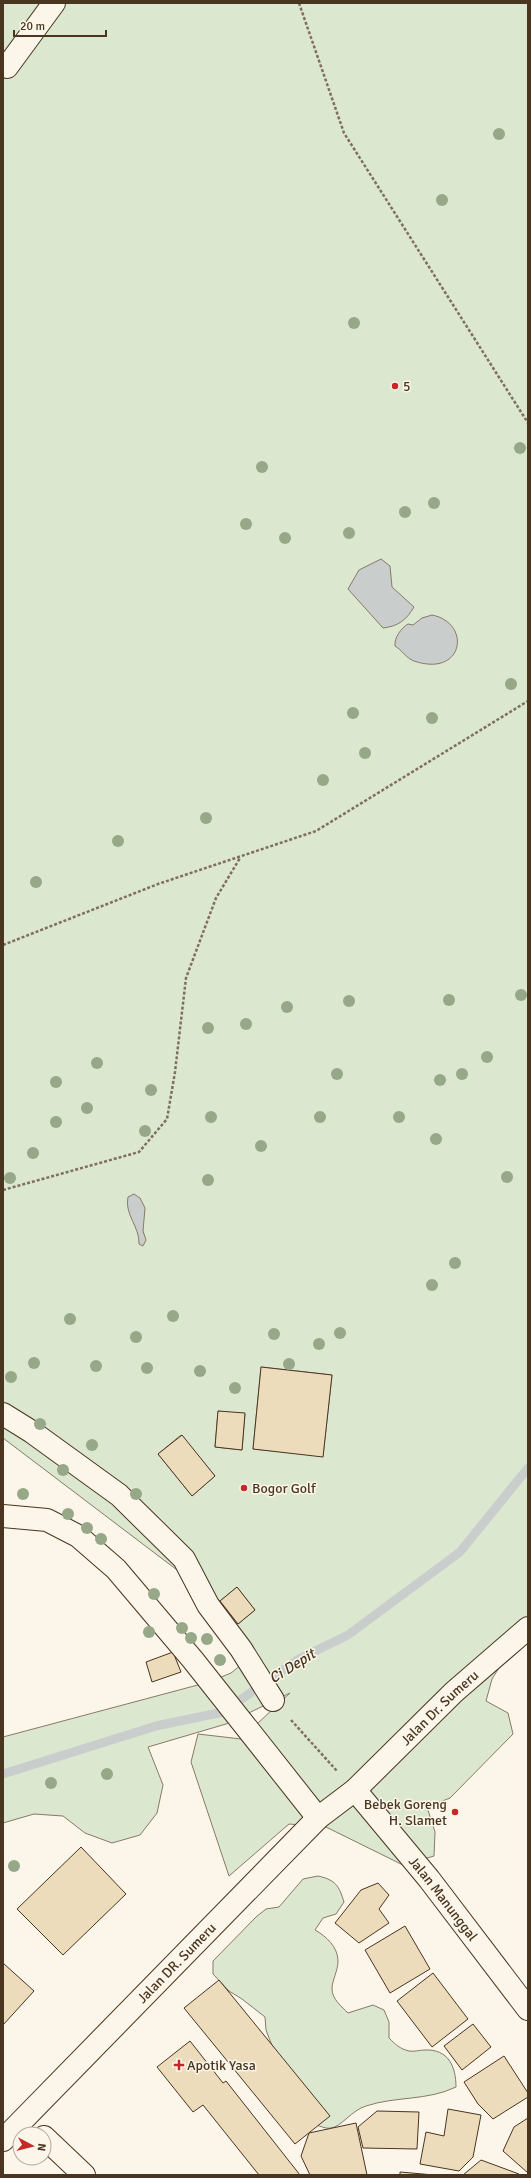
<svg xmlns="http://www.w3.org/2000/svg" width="531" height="2178" font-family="Signika,sans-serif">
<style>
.green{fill:#dce7d0;stroke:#887966;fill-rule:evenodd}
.water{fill:#c9cecd;stroke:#887966}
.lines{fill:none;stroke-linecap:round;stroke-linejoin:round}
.stream{stroke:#c9cecd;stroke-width:9}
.building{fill:#ecdcbc;stroke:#4a3520}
.minor-casing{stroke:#4a3520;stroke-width:24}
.major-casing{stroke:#4a3520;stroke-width:24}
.path{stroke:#7f6f5c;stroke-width:2.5;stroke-dasharray:3 2;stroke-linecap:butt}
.minor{stroke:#fbf6e9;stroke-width:22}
.major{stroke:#fbf6e9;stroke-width:22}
.tree{fill:#96a887}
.poi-dot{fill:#c62828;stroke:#fbf6e9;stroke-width:1.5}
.labels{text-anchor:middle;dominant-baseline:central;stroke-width:3;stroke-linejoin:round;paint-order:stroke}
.poi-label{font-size:14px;fill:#4a3520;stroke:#fbf6e9;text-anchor:start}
.street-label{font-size:14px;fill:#4a3520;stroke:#fbf6e9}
.water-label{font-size:15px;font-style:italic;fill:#4a3520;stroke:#fbf6e9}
</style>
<rect width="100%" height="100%" fill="#fbf6e9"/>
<path class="green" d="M 3,3 L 528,3 L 528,1642 L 507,1655 L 492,1679 L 486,1701 L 508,1713 L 513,1734 L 450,1798 L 427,1807 L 435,1832 L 434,1856 L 403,1865 L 326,1827 L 289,1824 L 229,1876 L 191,1762 L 198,1734 L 241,1739 L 290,1693 L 226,1724 L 148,1747 L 163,1785 L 157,1813 L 140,1835 L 112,1843 L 85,1833 L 63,1816 L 34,1814 L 3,1823 L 3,1737 L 209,1682 L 231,1673 L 252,1656 L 210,1595 L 3,1438 ZM 261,1367 L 332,1375 L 323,1456 L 253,1449 ZM 218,1411 L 245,1414 L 242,1450 L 215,1447 ZM 181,1435 L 215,1476 L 192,1496 L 158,1454 ZM 237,1587 L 255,1610 L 238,1624 L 220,1601 Z
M 318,1876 C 336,1880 339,1886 344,1902 L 336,1914 L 323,1918 L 315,1930 C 326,1936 338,1947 338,1961 C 338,1971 332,1980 332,1989 C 332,1999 342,2007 348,2013 L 373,2005 L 384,2010 L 389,2022 L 389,2038 C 395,2044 400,2049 409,2051 C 414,2052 419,2050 425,2050 C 448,2049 456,2066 456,2087 C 427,2101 396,2096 366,2106 C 352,2110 341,2127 331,2128 C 326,2129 320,2126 316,2125 L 271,2043 L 266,2030 L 265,2017 L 242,1999 L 229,1991 L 213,1974 L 213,1961 L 256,1917 L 266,1909 L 279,1907 L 303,1879 Z"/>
<path class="water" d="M 381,559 L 390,566 L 392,587 L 414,607 C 406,620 399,626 383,628 L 348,589 L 359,570 Z
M 432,615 C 472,623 464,678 414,661 C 406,658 402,650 395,646 C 394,638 401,628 408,624 L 413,625 L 422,618 Z
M 134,1194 L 140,1198 L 145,1208 L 143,1231 L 146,1240 L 143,1246 L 139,1244 C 140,1227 124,1214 128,1197 Z"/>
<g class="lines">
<path class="stream" d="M 3,1774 L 156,1726 L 223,1712 L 299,1659 L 348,1635 L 460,1552 L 528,1468"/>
</g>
<path class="building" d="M 261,1367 L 332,1375 L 323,1457 L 253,1449 Z
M 218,1411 L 245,1413 L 242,1450 L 215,1447 Z
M 182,1435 L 215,1476 L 192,1496 L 158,1454 Z
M 237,1587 L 255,1610 L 238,1624 L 220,1601 Z
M 173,1652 L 181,1672 L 152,1682 L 146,1662 Z
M 81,1847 L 126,1894 L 63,1955 L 17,1909 Z
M 378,1883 L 389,1895 L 379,1909 L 389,1923 L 359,1943 L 335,1923 L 361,1890 Z
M 405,1926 L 430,1969 L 390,1993 L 365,1950 Z
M 3,1963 L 34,1991 L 3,2025 Z
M 433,1973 L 468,2019 L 432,2047 L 397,2001 Z
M 219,1980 L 330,2116 L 295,2144 L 184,2008 Z
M 473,2024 L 491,2047 L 462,2070 L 444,2046 Z
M 190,2041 L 223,2083 L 226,2081 L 300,2175 L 259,2175 L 203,2105 L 193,2112 L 157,2067 Z
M 504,2056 L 528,2093 L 528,2097 L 493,2119 L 478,2104 L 464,2082 Z
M 448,2109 L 481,2115 L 473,2157 L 459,2171 L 420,2164 L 426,2132 L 444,2136 Z
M 377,2111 L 419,2112 L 417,2149 L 363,2148 L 358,2127 Z
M 528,2118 L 528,2173 L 503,2151 L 514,2127 Z
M 356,2123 L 367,2175 L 310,2175 L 301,2156 L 309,2133 Z
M 481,2160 L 519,2174 L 519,2175 L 463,2175 Z
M 400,2172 L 434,2175 L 400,2175 Z"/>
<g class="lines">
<defs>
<g id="minor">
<path d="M 7,67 L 54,3"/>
<path d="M 3,1414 L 32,1432 L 119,1495 L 184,1559 L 208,1605 L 241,1649 L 273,1700"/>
<path d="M 3,1516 L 47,1520 L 78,1536 L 116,1569 L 193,1660 L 318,1818"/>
<path id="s1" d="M 355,1790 L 429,1879 L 528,2009"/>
<path d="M 44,2137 L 84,2175"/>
</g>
<g id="major">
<path id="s2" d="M 3,2140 L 318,1818 L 355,1790 L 454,1692 L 528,1628"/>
</g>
</defs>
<use href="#minor" class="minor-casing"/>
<use href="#major" class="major-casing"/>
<path class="path" d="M 299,3 L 344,133 L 528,423
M 3,945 L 158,884 L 316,831 L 528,701
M 3,1190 L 139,1152 L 167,1119 L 175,1072 L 186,978 L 216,898 L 240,858
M 291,1720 L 337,1771"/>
<use href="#minor" class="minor"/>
<use href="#major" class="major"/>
</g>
<g class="tree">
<circle cx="499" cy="134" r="6"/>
<circle cx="442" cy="200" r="6"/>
<circle cx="354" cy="323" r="6"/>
<circle cx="520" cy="448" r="6"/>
<circle cx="262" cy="467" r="6"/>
<circle cx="434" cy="503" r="6"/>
<circle cx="405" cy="512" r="6"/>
<circle cx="246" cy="524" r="6"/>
<circle cx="349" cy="533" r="6"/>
<circle cx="285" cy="538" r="6"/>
<circle cx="511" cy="684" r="6"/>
<circle cx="353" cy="713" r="6"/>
<circle cx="432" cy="718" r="6"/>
<circle cx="365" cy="753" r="6"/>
<circle cx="323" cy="780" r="6"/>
<circle cx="206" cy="818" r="6"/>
<circle cx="118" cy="841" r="6"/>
<circle cx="36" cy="882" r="6"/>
<circle cx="521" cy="995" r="6"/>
<circle cx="449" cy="1000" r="6"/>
<circle cx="349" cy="1001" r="6"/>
<circle cx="287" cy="1007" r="6"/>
<circle cx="246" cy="1024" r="6"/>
<circle cx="208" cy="1028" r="6"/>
<circle cx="487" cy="1057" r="6"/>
<circle cx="97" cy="1063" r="6"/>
<circle cx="337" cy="1074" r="6"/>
<circle cx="462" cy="1074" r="6"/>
<circle cx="440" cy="1080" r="6"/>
<circle cx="56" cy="1082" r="6"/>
<circle cx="151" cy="1090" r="6"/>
<circle cx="87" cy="1108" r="6"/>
<circle cx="211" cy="1117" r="6"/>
<circle cx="320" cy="1117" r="6"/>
<circle cx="399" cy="1117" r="6"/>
<circle cx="56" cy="1122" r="6"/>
<circle cx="145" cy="1131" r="6"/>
<circle cx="436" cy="1139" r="6"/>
<circle cx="261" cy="1146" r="6"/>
<circle cx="33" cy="1153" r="6"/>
<circle cx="507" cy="1177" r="6"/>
<circle cx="10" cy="1178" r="6"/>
<circle cx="208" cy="1180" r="6"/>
<circle cx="455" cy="1263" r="6"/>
<circle cx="432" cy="1285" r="6"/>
<circle cx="173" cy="1316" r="6"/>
<circle cx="70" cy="1319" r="6"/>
<circle cx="340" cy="1333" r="6"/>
<circle cx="274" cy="1334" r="6"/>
<circle cx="136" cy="1337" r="6"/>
<circle cx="319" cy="1344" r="6"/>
<circle cx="34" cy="1363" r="6"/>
<circle cx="289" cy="1364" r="6"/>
<circle cx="96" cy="1366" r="6"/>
<circle cx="147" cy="1368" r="6"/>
<circle cx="200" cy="1371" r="6"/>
<circle cx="11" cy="1377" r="6"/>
<circle cx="235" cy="1388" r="6"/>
<circle cx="40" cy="1424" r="6"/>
<circle cx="92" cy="1445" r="6"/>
<circle cx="63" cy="1470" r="6"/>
<circle cx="23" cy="1494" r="6"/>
<circle cx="136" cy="1494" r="6"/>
<circle cx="68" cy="1514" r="6"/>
<circle cx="87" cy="1528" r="6"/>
<circle cx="101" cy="1539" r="6"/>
<circle cx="154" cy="1594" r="6"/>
<circle cx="182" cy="1628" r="6"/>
<circle cx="149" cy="1632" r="6"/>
<circle cx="191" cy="1638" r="6"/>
<circle cx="207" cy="1639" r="6"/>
<circle cx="220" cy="1660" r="6"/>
<circle cx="107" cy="1774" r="6"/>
<circle cx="51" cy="1783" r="6"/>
<circle cx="14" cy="1866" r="6"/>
</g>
<g class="poi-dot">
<circle cx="395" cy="386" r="4"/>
<circle cx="244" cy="1488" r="4"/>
<circle cx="455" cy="1812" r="4"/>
<path d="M177 2059h4v4h4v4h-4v4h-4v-4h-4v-4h4z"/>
</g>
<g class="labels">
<g class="poi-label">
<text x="403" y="386">5</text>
<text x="252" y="1488">Bogor Golf</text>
<text x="447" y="1804" text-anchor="end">Bebek Goreng<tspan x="447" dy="16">H. Slamet</tspan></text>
<text x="187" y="2065">Apotik Yasa</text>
</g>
<g class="street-label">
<text stroke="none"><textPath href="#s2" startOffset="615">Jalan Dr. Sumeru</textPath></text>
<text stroke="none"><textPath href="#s1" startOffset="140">Jalan Manunggal</textPath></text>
<text stroke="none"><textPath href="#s2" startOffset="248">Jalan DR. Sumeru</textPath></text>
</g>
<g class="water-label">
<text transform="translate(292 1666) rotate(-32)">Ci Depit</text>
</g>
</g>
<rect width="531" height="2178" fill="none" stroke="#4a3520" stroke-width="8"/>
<g transform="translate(32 2146) rotate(97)"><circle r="19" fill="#fbf6e9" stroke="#b4a999"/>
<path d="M0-3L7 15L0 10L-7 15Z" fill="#c62828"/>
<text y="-6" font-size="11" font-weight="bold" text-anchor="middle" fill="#4a3520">N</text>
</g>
<path d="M14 30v6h92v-6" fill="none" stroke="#4a3520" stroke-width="2"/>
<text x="20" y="30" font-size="12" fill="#4a3520" stroke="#fbf6e9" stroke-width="3" paint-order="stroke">20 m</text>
</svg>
